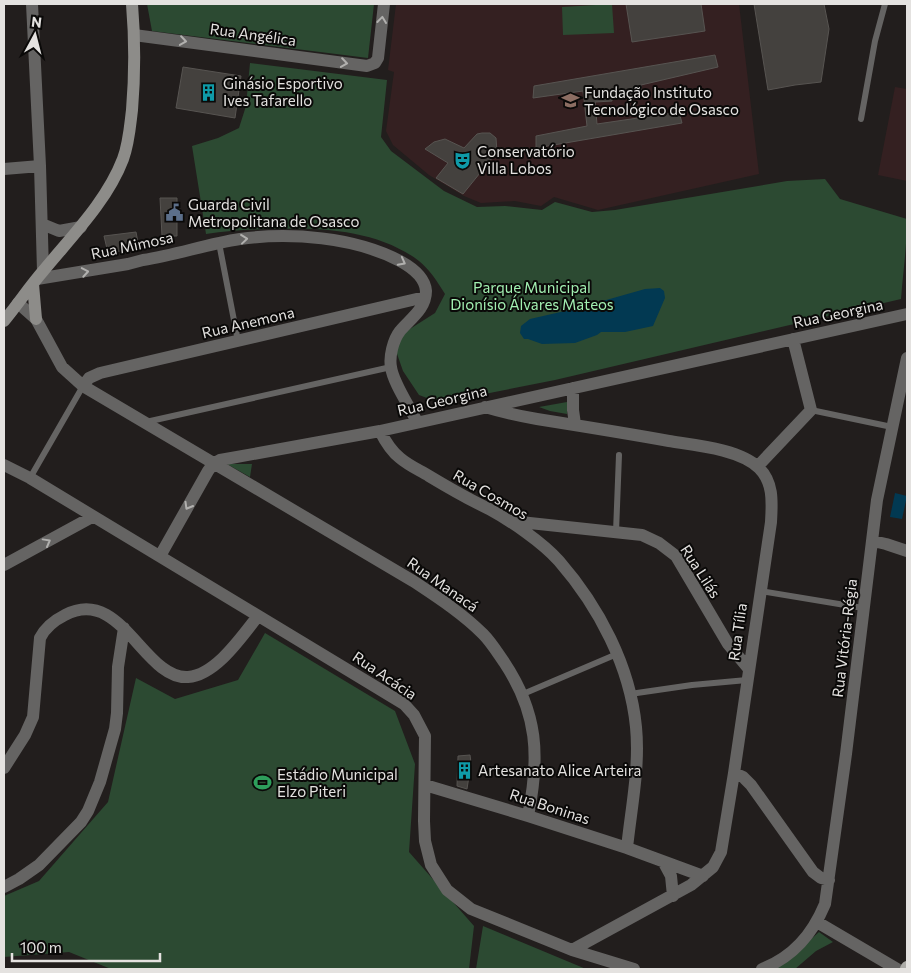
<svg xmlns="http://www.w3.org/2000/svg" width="911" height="973" font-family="Commissioner,sans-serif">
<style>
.education{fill:#342021}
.green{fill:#2c4a32}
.water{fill:#023952}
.building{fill:#44413e;stroke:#575451}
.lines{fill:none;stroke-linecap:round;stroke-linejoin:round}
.lane{stroke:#656463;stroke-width:6}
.street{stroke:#656463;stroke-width:12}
.secondary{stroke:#8d8c89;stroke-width:12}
.primary{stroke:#acaba7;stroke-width:12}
.oneway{stroke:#b1b0ae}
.labels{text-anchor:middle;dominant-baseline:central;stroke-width:4;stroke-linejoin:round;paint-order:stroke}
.street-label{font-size:15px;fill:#e4e2e0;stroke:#0a0908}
.poi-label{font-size:15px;fill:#e4e2e0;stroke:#0a0908;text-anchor:start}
.park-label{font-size:15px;fill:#a2efb1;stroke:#0a0908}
</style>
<rect width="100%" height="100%" fill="#221e1d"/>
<path class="education" d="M 396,4 L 739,4 L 759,174 L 598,210 L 554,197 L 541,206 L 515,201 L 481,203 L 464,196 L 429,175 L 393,145 L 386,131 L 394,72 L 388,70 Z
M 895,87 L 907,89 L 907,181 L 878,175 Z"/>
<path class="green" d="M 147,4 L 374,4 L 368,58 L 152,31 Z
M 612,4 L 614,33 L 563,35 L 562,7 Z
M 250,63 L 387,80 L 381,137 L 391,151 L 444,191 L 477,207 L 505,206 L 542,210 L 555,202 L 592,212 L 615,210 L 787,181 L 825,179 L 840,199 L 907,219 C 907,246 903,272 901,299 L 555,380 L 454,400 L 435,401 L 419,395 L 403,371 L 396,351 L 402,334 L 435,313 L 445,294 C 437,281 430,270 419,261 C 376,228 314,227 263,229 C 244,230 225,231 206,234 L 192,146 L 218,138 L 239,128 L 246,106 Z
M 567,402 L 567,414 L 550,411 L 539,407 Z
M 227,464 L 252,464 L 250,477 Z
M 265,633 L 395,711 L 415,764 L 409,852 L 474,926 L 469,969 L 111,969 L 69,952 L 4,957 L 4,896 L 39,881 L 108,802 L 136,678 L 175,699 L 238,680 Z
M 483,926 L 586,969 L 476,969 Z
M 819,932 L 833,942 L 816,951 L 795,969 L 773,969 L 785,963 Z"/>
<path class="water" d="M 660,288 L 664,291 L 665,298 L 653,326 L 625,332 L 601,332 L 597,335 L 575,343 L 542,344 L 528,339 L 524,339 L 520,333 L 521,326 L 530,319 L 578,308 L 645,289 Z
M 895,493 L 907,496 L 902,519 L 890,517 Z"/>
<path class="building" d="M 626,4 L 701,4 L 705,31 L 632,42 Z
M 754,4 L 824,4 L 829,29 L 821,82 L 795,85 L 768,90 Z
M 715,55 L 718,67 L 641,85 L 642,94 L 612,97 L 612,101 L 595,102 L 597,124 L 679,112 L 682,123 L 536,148 L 536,136 L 587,126 L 583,91 L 533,98 L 534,86 Z
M 183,67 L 241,76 L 235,118 L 176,108 Z
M 482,133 L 490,133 L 496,138 L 497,152 L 463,194 L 436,178 L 448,163 L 425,149 L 434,142 L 445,139 L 464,148 L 477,134 Z
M 160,198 L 177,198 L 177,236 L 162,236 Z
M 136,232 L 139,248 L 108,253 L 104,236 Z
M 470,755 L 471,763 L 467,789 L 457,786 L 458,756 Z"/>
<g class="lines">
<path class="lane" d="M 861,119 L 875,41 L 885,4
M 219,243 L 238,341
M 811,410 L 892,427
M 146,422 L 391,367
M 30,478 L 83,386
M 616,532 L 619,455
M 760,591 L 863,608
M 523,694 L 617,654
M 630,694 L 692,685 L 747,680"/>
<path class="street" d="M 32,4 L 40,166 L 43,271
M 134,35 L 367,66 L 375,63 L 378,58 L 384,4
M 4,169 L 40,166
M 42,224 L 59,231 L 81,227
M 37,279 L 128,264 L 143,260 C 176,255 207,244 240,239 C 290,232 355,237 400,261 C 411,267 425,277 426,291 C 426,309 410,319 400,331 C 393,340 389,357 391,367 C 393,383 410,407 417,422
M 18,303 L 36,319 L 62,367 L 83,386 L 413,581 C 437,597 462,613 483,634 C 491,642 497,652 504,662 C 538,713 540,756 528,816
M 83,386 L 89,378 L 100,373 L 425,297
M 573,388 L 573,410 L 575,424
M 485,407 C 502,412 519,416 537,419 C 581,426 625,433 669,441 C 694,445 740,449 759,468 C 774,483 772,503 771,522 L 734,773 L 721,852 L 713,867 L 691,885 L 572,950
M 380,431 C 385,441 391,451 400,458 C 408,465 419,470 429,476 C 449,488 468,499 489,509 C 511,521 542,542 559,561 C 599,607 630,666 636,727 C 640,767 631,809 627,848
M 4,465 L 30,478 L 404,704 L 414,715 L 425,736 L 424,821 L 425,841 L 431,865 L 447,890 L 471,909 L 572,950 L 634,969
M 758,466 L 811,410 L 793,339
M 511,521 L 642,535 L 659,543 L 676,556 L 728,644 L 748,668
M 873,541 L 886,544 L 907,551
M 160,556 L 208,471 L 213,464 L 220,460 L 380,431 L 907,314
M 4,565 L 92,517
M 4,768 L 25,735 L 33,717 L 40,638 C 45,628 55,620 65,615 C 121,585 144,680 188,677 C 216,675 242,636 258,616
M 734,773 L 743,777 L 751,785 L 813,872 L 821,878 L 829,880
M 425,785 L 528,816 L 627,848 L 703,876
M 664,863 L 671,876 L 673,896
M 4,887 L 19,879 L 39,865 L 81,822 L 88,811 L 100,782 L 115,729 L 117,713 L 118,667 L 124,628
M 817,922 L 897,969
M 762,969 C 793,957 812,935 825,904 L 846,754 L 877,500 L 907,358"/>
<path class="secondary" d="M 33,284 L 36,319
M 4,321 C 18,304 30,286 44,270 C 72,236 107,201 123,159 C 129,143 130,126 132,110 C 135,74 135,40 132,4"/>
<path class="primary" d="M 906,969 L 907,967"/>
</g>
<defs><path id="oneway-chevron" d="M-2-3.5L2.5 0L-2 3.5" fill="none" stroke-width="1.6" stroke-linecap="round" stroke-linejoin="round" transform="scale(1.25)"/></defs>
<g class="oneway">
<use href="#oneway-chevron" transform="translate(382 20) rotate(-83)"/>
<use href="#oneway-chevron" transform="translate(183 41) rotate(8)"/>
<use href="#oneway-chevron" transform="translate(344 63) rotate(8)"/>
<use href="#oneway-chevron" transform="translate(244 239) rotate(-6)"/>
<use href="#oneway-chevron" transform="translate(402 262) rotate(28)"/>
<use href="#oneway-chevron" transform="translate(85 272) rotate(-10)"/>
<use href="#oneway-chevron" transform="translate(188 506) rotate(120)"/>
<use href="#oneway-chevron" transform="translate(47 542) rotate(-29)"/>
</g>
<defs>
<symbol id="building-bare" viewBox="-9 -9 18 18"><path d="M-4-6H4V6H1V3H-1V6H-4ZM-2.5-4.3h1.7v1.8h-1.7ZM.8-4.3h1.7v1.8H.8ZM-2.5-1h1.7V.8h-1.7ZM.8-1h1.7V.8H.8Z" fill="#0f9aa8" stroke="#0a0908" stroke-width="2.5" paint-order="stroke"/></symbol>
<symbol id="school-bare" viewBox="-9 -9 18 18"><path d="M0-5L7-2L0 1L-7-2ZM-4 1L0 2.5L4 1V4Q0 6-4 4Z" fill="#8d6e63" stroke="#0a0908" stroke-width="2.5" paint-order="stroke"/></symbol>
<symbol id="theatre-bare" viewBox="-9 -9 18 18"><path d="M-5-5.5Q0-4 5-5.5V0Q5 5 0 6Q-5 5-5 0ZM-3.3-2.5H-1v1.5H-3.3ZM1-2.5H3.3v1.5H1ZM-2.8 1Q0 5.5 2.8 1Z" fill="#0f9aa8" stroke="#0a0908" stroke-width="2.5" paint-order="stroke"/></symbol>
<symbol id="civic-bare" viewBox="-9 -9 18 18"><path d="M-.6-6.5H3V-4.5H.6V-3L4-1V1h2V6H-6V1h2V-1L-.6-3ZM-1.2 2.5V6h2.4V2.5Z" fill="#5c6f8a" stroke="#0a0908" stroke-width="2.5" paint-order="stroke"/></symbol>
<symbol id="stadium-bare" viewBox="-9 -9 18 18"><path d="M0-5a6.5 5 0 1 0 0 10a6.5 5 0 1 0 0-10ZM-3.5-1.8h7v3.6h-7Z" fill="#2e9e5b" stroke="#0a0908" stroke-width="2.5" paint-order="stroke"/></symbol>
</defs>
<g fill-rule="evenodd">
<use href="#building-bare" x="196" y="80" width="25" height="25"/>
<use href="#school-bare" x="558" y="88" width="25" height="25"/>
<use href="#theatre-bare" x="450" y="148" width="25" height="25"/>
<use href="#civic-bare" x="162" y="200" width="25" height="25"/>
<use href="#building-bare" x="452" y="758" width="25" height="25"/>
<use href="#stadium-bare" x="250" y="770" width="25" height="25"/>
</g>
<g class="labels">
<g class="street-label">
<text transform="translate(253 34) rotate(8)">Rua Angélica</text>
<text transform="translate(132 245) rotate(-12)">Rua Mimosa</text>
<text transform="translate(838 313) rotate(-12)">Rua Georgina</text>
<text transform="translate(248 322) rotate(-13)">Rua Anemona</text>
<text transform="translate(442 400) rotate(-13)">Rua Georgina</text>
<text transform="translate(491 494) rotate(30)">Rua Cosmos</text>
<text transform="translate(701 571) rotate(57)">Rua Lilás</text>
<text transform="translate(443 584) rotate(35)">Rua Manacá</text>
<text transform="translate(737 632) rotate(-82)">Rua Tília</text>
<text transform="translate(844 638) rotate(-83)">Rua Vitória-Régia</text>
<text transform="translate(385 675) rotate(34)">Rua Acácia</text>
<text transform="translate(550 806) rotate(18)">Rua Boninas</text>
</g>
<g class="poi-label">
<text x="223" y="83">Ginásio Esportivo<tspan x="223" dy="17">Ives Tafarello</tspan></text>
<text x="584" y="92">Fundação Instituto<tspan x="584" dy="17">Tecnológico de Osasco</tspan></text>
<text x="477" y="151">Conservatório<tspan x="477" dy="17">Villa Lobos</tspan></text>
<text x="188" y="204">Guarda Civil<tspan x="188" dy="17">Metropolitana de Osasco</tspan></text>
<text x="478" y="770">Artesanato Alice Arteira</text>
<text x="277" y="774">Estádio Municipal<tspan x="277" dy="17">Elzo Piteri</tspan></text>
</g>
<g class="park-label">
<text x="532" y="287">Parque Municipal<tspan x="532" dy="17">Dionísio Álvares Mateos</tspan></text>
</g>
</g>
<rect width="911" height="973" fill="none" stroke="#e4e2e0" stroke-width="10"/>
<g transform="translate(35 35) rotate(7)" stroke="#0a0908" stroke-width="4" paint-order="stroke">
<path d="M0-4L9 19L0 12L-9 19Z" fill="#e4e2e0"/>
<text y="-8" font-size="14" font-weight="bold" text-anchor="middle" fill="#e4e2e0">N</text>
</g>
<path d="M12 953v8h148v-8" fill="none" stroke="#e4e2e0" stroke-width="2.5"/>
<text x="20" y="953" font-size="15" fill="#e4e2e0" stroke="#0a0908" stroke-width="4" paint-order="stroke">100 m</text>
</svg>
